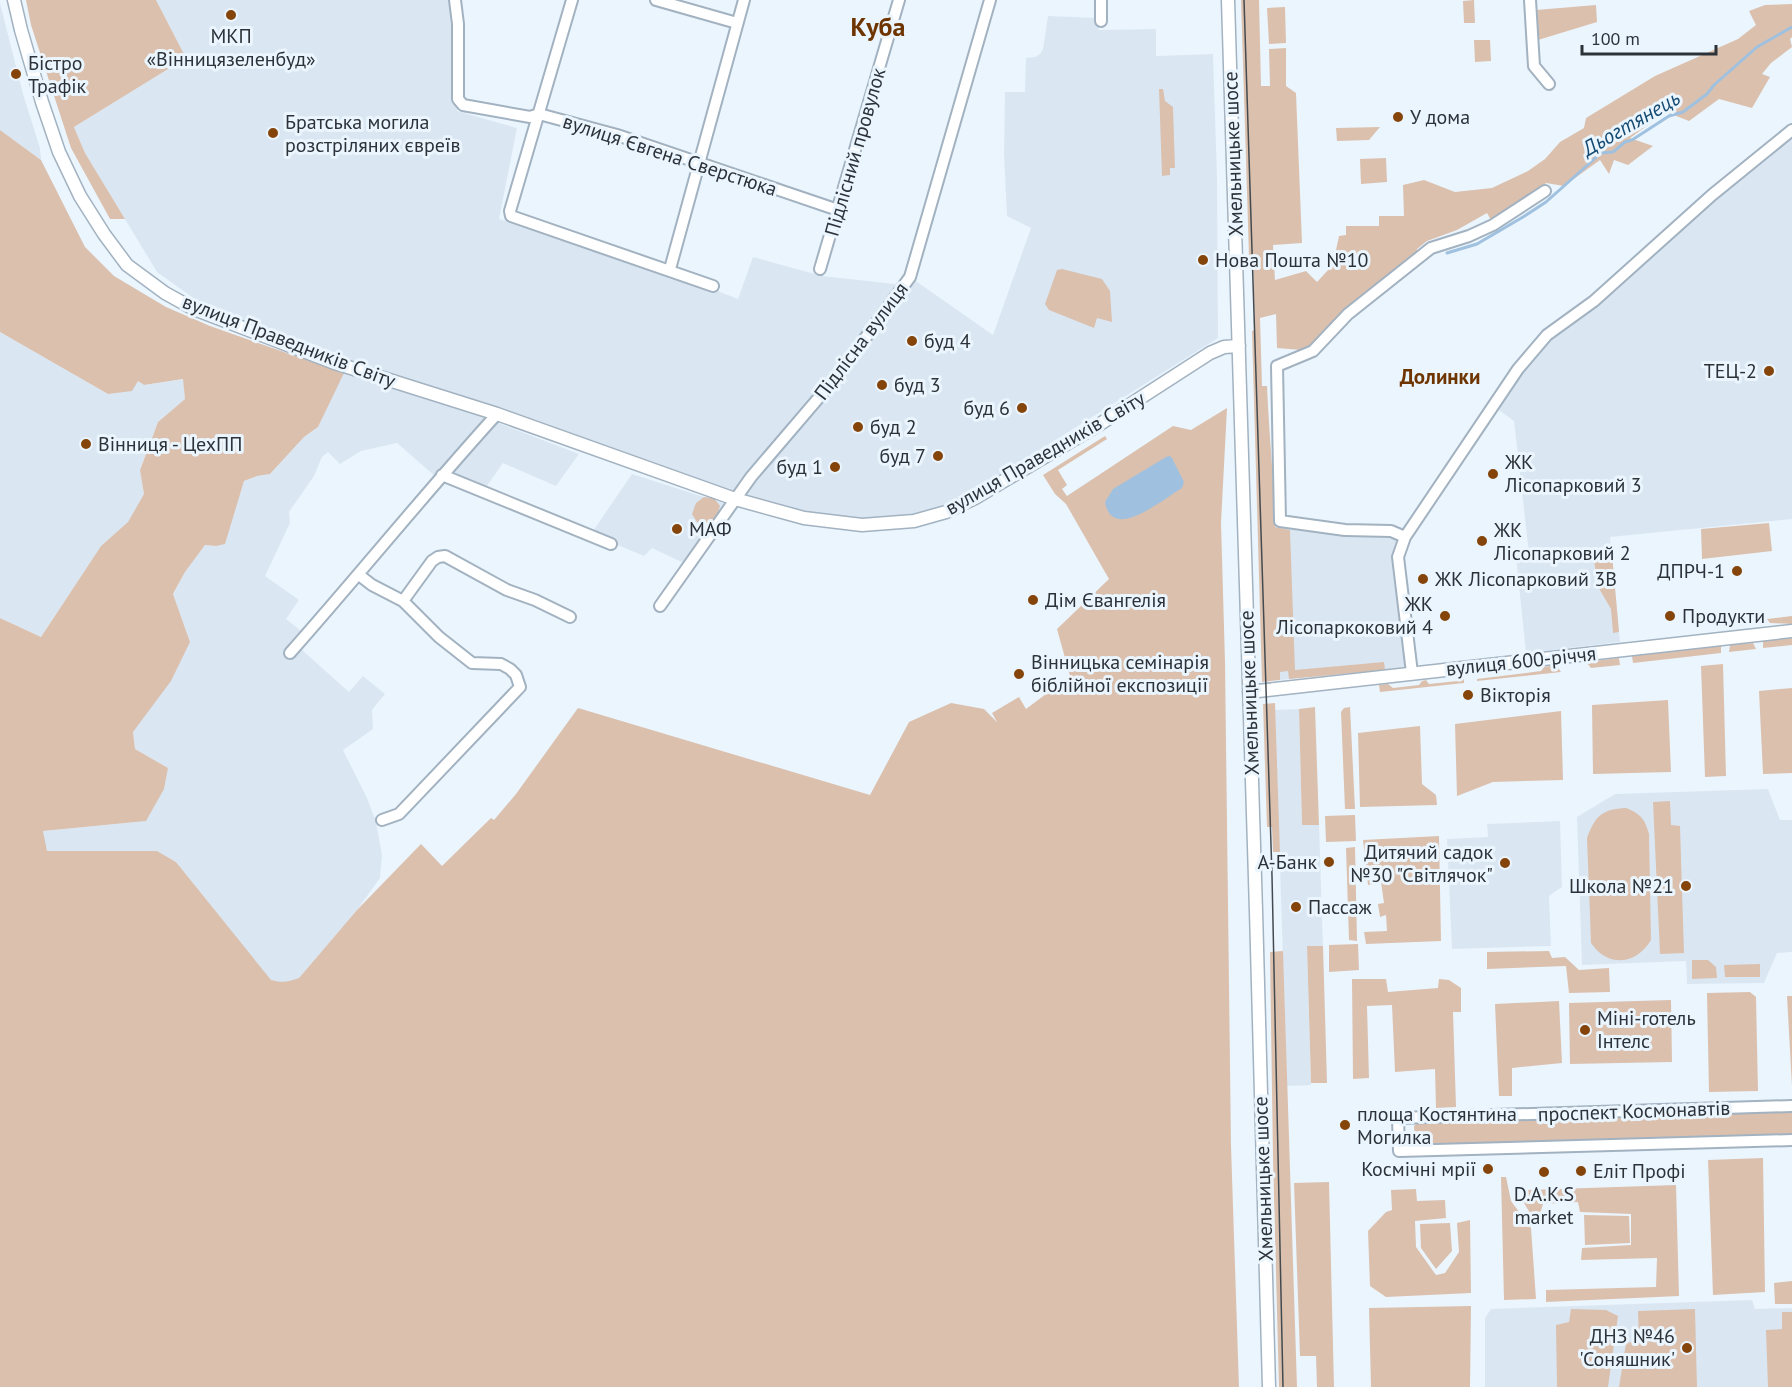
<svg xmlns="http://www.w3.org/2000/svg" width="1792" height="1387" font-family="'PT Sans',sans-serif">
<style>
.built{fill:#dae7f3}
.green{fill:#dbc0ae}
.water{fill:#9fc1df}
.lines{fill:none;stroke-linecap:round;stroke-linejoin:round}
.stream{stroke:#9fc1df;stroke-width:3}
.minor-casing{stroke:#a2b2c0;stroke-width:14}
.major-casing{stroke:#a2b2c0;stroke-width:15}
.minor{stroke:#fff;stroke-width:10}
.major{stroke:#fff;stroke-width:12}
.tram{stroke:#434a50;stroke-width:1.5}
.poi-dot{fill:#84440a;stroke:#ebf5fe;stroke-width:2}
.labels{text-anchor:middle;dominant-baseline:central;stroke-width:6;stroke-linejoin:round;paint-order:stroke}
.poi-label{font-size:20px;fill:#2c3238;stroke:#ebf5fe;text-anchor:start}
.street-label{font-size:20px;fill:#2c3238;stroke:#ebf5fe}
.water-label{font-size:21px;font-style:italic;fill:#154a72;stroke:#ebf5fe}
.neighbourhood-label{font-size:21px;font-weight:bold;fill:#6e3500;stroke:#ebf5fe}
.district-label{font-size:26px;font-weight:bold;fill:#6e3500;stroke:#ebf5fe}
</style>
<rect width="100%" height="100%" fill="#ebf5fe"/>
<path class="built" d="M 156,0 L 451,0 L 457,111 L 517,128 L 499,219 L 669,272 L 738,299 L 753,257 L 822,276 L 904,285 L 910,277 L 993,335 L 1031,228 L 1007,216 L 1004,154 L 1005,92 L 1025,92 L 1026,58 L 1035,57 L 1040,54 L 1043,49 L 1048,16 L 1097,18 L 1099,30 L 1156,29 L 1156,56 L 1213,54 L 1217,177 L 1218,338 L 973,492 L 929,513 L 889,519 L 838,520 L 727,491 L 325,354 L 196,300 L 157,272 L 85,153 L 74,127 L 186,58 Z
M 0,3 L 23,94 L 40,148 L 41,160 L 0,130 Z
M 1792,133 L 1792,519 L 1610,537 L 1620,642 L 1526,653 L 1516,556 L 1529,554 L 1514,421 L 1496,408 L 1550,338 Z
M 0,332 L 108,394 L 138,381 L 144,385 L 184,379 L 185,399 L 158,422 L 140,469 L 144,494 L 128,523 L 101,546 L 41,637 L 0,618 Z
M 343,373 L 486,418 L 436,477 L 397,443 L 361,451 L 340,464 L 328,452 L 322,457 L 314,476 L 289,512 L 290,523 L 265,576 L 299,600 L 286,619 L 310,638 L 301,649 L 349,692 L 363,676 L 385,694 L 372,710 L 373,729 L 343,750 L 367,798 L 376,822 L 382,855 L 380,878 L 357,910 L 299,978 L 287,983 L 271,981 L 176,862 L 157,851 L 46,851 L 43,831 L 145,821 L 168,768 L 135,749 L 133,732 L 187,633 L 173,595 L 185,572 L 205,545 L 216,546 L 244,481 L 257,476 L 270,474 L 304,437 L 318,427 Z
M 496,422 L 579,454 L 556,486 L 503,463 L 484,490 L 451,474 Z
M 632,474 L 729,505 L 688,565 L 652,548 L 644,556 L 591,534 Z
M 1280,521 L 1405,537 L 1398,557 L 1411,667 L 1280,680 L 1279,672 L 1285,665 Z
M 1299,709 L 1302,825 L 1319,825 L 1323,946 L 1307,947 L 1311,1085 L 1287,1086 L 1275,710 Z
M 1768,789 L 1780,820 L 1792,820 L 1792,952 L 1777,953 L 1764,983 L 1687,984 L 1686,961 L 1582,965 L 1577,817 L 1615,794 Z
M 1560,821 L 1562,887 L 1549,896 L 1551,946 L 1452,949 L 1447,839 L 1488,837 L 1487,824 Z
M 1752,1300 L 1755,1309 L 1792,1308 L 1792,1387 L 1485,1387 L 1485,1318 L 1491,1309 Z"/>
<path class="green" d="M 26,0 L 156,0 L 186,58 L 74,127 L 85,153 L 125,219 L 110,219 L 71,148 L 31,25 Z
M 1241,0 L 1259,0 L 1261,86 L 1270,86 L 1269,49 L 1286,48 L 1286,86 L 1296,93 L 1302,243 L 1273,245 L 1275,280 L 1306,271 L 1317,282 L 1342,255 L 1336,250 L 1339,236 L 1346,235 L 1346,226 L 1379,226 L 1379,216 L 1404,216 L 1403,185 L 1424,180 L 1455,192 L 1492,188 L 1528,171 L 1545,159 L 1560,142 L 1584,128 L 1586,118 L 1655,76 L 1738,39 L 1756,25 L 1749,11 L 1765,5 L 1792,4 L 1792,37 L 1790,39 L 1792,47 L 1771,63 L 1762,74 L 1770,77 L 1752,108 L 1719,99 L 1689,121 L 1666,112 L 1630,138 L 1653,146 L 1628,165 L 1614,160 L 1609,174 L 1600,160 L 1564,186 L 1546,183 L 1493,224 L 1487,213 L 1457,230 L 1427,241 L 1417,249 L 1416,260 L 1313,351 L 1277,348 L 1276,314 L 1260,318 L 1262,386 L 1267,386 C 1269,434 1274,480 1275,527 L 1290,530 L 1295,670 L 1384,662 L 1385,670 L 1289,679 L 1288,671 L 1280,672 L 1280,680 L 1262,682 L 1252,331 L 1255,330 L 1253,258 L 1249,257 Z
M 1474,0 L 1475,23 L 1464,23 L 1463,1 Z
M 1596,5 L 1597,22 L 1538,40 L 1536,10 Z
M 1285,7 L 1286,43 L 1269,44 L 1267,8 Z
M 1474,40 L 1490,40 L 1491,61 L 1475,62 Z
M 1159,89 L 1163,89 L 1165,101 L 1173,107 L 1175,168 L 1170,168 L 1170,175 L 1162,176 Z
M 1380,127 L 1369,140 L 1337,141 L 1336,128 Z
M 0,130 L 41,160 L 85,247 L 114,276 L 166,307 L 210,326 L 344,373 L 318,427 L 304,437 L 270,474 L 257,476 L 244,481 L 225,544 L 216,546 L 205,545 L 185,572 L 173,594 L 190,642 L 171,681 L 133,732 L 135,749 L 168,768 L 164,789 L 146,821 L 43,831 L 47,851 L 157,851 L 176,862 L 271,980 C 282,983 288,982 299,978 L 357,910 L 421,844 L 442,866 L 491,818 L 494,820 L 516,794 L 578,708 L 870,795 L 909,722 L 951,703 L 984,709 L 997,722 L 992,713 L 1019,697 L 1026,709 L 1070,676 L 1057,629 L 1109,579 L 1066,504 L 1055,494 L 1043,475 L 1105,436 L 1107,439 L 1058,470 L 1067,485 L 1062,489 L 1067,496 L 1173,426 L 1191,430 L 1227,408 L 1221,523 L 1225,662 L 1231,1146 L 1239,1387 L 0,1387 L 0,618 L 41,637 L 101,546 L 128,522 L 144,494 L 140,470 L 158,422 L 185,399 L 183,379 L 144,385 L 138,381 L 132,391 L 108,394 L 0,332 Z
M 1386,158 L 1387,182 L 1361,184 L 1360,159 Z
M 1062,269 L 1102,279 L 1110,291 L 1112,322 L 1097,318 L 1094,328 L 1049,310 L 1045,304 L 1057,270 Z
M 704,497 L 714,498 L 720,506 L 717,516 L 709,523 L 697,522 L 692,514 L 696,503 Z
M 1769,523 L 1772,551 L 1702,559 L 1701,529 Z
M 1612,554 L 1619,632 L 1613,633 L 1611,609 L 1597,585 L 1594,559 L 1597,556 Z
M 1792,616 L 1792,624 L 1770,623 L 1767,619 Z
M 1792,638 L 1792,645 L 1763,648 L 1763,641 Z
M 1753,643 L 1756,649 L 1729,652 L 1730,645 Z
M 1721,645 L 1721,653 L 1633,663 L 1632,656 Z
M 1619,658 L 1620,665 L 1591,668 L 1586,662 Z
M 1723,664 L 1726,776 L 1705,777 L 1701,666 Z
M 1556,665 L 1561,672 L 1477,681 L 1477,679 L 1541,671 L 1544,667 Z
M 1462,676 L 1464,676 L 1464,683 L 1380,692 L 1379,685 L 1388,684 L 1393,688 L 1419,685 L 1422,681 L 1426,680 L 1429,684 L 1458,681 Z
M 1792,688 L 1792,773 L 1763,774 L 1759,691 Z
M 1668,700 L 1671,772 L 1593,774 L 1592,705 Z
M 1275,703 L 1280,852 L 1273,852 L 1272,827 L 1267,827 L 1263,704 Z
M 1315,707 L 1319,825 L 1302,825 L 1299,709 Z
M 1350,707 L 1355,809 L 1345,809 L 1341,712 L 1344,708 Z
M 1561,711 L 1563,780 L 1493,782 L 1457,796 L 1455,724 Z
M 1420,726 L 1422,784 L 1436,795 L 1437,805 L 1360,807 L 1358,733 Z
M 1670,801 L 1671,825 L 1680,826 L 1684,953 L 1660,954 L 1653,802 Z
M 1626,808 C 1641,814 1645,819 1649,834 L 1651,940 C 1636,965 1608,968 1591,943 L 1587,838 C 1595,816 1602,809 1626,808 Z
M 1355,815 L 1356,841 L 1326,842 L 1325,816 Z
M 1439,836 L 1441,941 L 1366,944 L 1364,932 L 1387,931 L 1386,915 L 1380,917 L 1378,904 L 1384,903 L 1381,882 L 1368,885 L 1363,840 Z
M 1355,847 L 1357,941 L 1349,940 L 1346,848 Z
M 1358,944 L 1359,970 L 1329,972 L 1329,945 Z
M 1307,946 L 1323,946 L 1327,1083 L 1311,1083 Z
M 1283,951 L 1297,1387 L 1279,1387 L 1273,1158 L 1270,952 Z
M 1549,951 L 1552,958 L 1565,957 L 1579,970 L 1609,968 L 1610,992 L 1569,993 L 1566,966 L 1487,969 L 1487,952 Z
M 1692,960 L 1708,960 L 1716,967 L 1717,978 L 1692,979 Z
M 1760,964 L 1760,977 L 1725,977 L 1724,965 Z
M 1352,979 L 1386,979 L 1388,992 L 1438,988 L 1439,979 L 1449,980 L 1461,988 L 1461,1012 L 1453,1012 L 1456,1107 L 1436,1108 L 1435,1069 L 1395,1072 L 1392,1005 L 1367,1006 L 1369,1078 L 1353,1079 Z
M 1750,992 L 1756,997 L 1758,1091 L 1709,1092 L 1707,993 Z
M 1787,996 L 1792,996 L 1792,1086 Z
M 1671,1000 L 1672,1062 L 1570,1064 L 1569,1003 Z
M 1559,1001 L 1562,1063 L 1512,1068 L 1512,1096 L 1499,1096 L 1495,1004 Z
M 1792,1111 L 1792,1136 L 1419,1147 L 1415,1143 L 1414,1126 L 1418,1122 Z
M 1763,1158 L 1765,1292 L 1713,1295 L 1708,1160 Z
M 1501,1177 L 1506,1177 L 1511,1201 L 1531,1228 L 1536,1299 L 1504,1300 Z
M 1329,1182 L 1334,1387 L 1317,1387 L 1316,1356 L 1300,1356 L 1294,1183 Z
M 1676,1185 L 1679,1296 L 1546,1302 L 1546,1290 L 1656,1287 L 1657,1258 L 1581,1260 L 1582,1248 L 1631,1245 L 1631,1214 L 1580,1212 L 1578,1202 L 1543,1204 L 1540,1214 L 1530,1213 L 1524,1203 L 1527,1190 Z
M 1416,1189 L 1417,1201 L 1445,1200 L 1446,1218 L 1415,1221 L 1416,1247 L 1436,1275 L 1445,1273 L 1459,1252 L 1457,1223 L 1470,1220 L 1471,1293 L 1386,1297 L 1370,1286 L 1368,1231 L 1386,1212 L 1392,1210 L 1391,1190 Z
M 1584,1215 L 1629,1216 L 1630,1243 L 1585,1245 Z
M 1450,1223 L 1452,1251 L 1436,1269 L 1421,1248 L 1420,1224 Z
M 1792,1281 L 1792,1304 L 1775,1304 L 1774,1283 Z
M 1471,1306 L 1470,1387 L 1371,1387 L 1369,1308 Z
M 1571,1309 L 1606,1310 L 1618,1316 L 1608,1387 L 1557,1387 L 1556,1325 L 1569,1322 Z
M 1695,1309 L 1697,1387 L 1619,1387 L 1626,1343 L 1639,1341 L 1638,1311 Z
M 1782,1312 L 1792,1312 L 1792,1387 L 1768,1387 L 1766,1330 L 1782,1329 Z"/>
<path class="water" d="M 1170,456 L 1172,458 L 1184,482 L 1182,488 C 1163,499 1112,543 1105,502 L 1113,489 L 1166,457 Z"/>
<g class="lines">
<path class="stream" d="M 1447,253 L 1477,244 L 1523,217 L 1546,202 L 1601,153 L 1613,152 L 1625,142 L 1632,140 L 1669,116 L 1683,112 L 1707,94 L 1714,85 L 1757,47 L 1792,27"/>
<defs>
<path id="minor" d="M 455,0 L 458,24 L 458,99 L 463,105 L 530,117 L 539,114 L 617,135 L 838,210
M 572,0 L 510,211 L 511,216 L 713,286
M 656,0 L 737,23
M 1101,0 L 1101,21
M 1530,0 L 1534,66 L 1549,84
M 670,269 L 744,0
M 820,269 L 899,0
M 442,475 L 611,544
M 1405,537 L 1391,531 L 1345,530 L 1280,521 L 1277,366 L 1313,351 L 1348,314 L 1431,248 L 1469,236 L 1493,225 L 1545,191
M 359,575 L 372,585 L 403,601 L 439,637 L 472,663 L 501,664 L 510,669 L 516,675 L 520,687 L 399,814 L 382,820
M 403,601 L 432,561 L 438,557 L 445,556 L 507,590 L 535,600 L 570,617
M 660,606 L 751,477 L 839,374 L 910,277 L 990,0
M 290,653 C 360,574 426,492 497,414
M 1412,673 L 1398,557 L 1405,537 L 1518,369 L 1547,335 L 1594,301 L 1712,195 L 1792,130
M 1792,1106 L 1398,1118 L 1399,1151 L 1792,1140"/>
<path id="major" d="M 14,0 L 21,30 L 42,102 L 59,152 L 80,196 L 104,234 L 127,265 L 165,293 L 194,309 L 332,362 L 497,414 L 735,499 L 804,518 L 862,525 L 914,521 L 946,512 L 975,498 L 1100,424 L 1210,353 L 1224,347 L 1239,346
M 1228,0 L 1256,911 L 1269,1387
M 1249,692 L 1792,631"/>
</defs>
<use href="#minor" class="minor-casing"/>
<use href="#major" class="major-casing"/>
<use href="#minor" class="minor"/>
<use href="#major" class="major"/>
<path class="tram" d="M 1244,0 L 1272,876 L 1283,1387"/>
</g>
<g class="poi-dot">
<circle cx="231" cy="15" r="6"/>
<circle cx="16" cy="74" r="6"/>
<circle cx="1398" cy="117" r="6"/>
<circle cx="273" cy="133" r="6"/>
<circle cx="1203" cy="260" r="6"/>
<circle cx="912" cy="341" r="6"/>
<circle cx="1769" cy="371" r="6"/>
<circle cx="882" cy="385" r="6"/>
<circle cx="1022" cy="408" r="6"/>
<circle cx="858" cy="427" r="6"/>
<circle cx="86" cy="444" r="6"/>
<circle cx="938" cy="456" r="6"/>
<circle cx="835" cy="467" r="6"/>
<circle cx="1493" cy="474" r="6"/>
<circle cx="677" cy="529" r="6"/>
<circle cx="1482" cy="541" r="6"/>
<circle cx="1737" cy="571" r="6"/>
<circle cx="1423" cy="579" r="6"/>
<circle cx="1033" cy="600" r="6"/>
<circle cx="1445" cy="616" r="6"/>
<circle cx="1670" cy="616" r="6"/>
<circle cx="1019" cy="674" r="6"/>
<circle cx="1468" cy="695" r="6"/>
<circle cx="1329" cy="862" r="6"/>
<circle cx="1505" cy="863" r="6"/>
<circle cx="1686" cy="886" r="6"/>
<circle cx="1296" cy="907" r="6"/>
<circle cx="1585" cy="1030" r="6"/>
<circle cx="1345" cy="1125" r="6"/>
<circle cx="1488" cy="1169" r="6"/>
<circle cx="1581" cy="1171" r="6"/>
<circle cx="1544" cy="1172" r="6"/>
<circle cx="1687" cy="1348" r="6"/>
</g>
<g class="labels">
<g class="poi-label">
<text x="231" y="36" text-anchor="middle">МКП<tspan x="231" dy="23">«Вінницязеленбуд»</tspan></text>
<text x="28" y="63">Бістро<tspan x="28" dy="23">Трафік</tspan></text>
<text x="1410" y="117">У дома</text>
<text x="285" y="122">Братська могила<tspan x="285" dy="23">розстріляних євреїв</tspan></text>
<text x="1215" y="260">Нова Пошта №10</text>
<text x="924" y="341">буд 4</text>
<text x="1757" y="371" text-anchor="end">ТЕЦ-2</text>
<text x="894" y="385">буд 3</text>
<text x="1010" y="408" text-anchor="end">буд 6</text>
<text x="870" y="427">буд 2</text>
<text x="98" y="444">Вінниця - ЦехПП</text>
<text x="926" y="456" text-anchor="end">буд 7</text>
<text x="1505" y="462">ЖК<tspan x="1505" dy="23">Лісопарковий 3</tspan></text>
<text x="823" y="467" text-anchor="end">буд 1</text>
<text x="689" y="529">МАФ</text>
<text x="1494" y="530">ЖК<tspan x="1494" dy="23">Лісопарковий 2</tspan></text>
<text x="1725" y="571" text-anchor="end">ДПРЧ-1</text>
<text x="1435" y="579">ЖК Лісопарковий 3В</text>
<text x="1045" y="600">Дім Євангелія</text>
<text x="1433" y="604" text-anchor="end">ЖК<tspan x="1433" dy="23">Лісопаркоковий 4</tspan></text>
<text x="1682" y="616">Продукти</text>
<text x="1031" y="662">Вінницька семінарія<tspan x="1031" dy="23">біблійної експозиції</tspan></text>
<text x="1480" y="695">Вікторія</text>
<text x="1493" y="852" text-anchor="end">Дитячий садок<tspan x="1493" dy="23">№30 "Світлячок"</tspan></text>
<text x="1317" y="862" text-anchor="end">А-Банк</text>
<text x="1674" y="886" text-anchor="end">Школа №21</text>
<text x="1308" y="907">Пассаж</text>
<text x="1597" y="1018">Міні-готель<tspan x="1597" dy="23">Інтелс</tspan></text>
<text x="1357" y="1114">площа Костянтина<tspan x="1357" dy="23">Могилка</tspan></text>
<text x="1476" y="1169" text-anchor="end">Космічні мрії</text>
<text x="1593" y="1171">Еліт Профі</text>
<text x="1544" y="1194" text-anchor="middle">D.A.K.S<tspan x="1544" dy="23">market</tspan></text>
<text x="1675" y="1336" text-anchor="end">ДНЗ №46<tspan x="1675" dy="23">'Соняшник'</tspan></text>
</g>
<g class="street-label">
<text transform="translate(855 152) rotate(-74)">Підлісний провулок</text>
<text transform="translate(1233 154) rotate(-92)">Хмельницьке шосе</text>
<text transform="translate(670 155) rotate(18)">вулиця Євгена Сверстюка</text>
<text transform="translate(289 341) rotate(21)">вулиця Праведників Світу</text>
<text transform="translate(861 341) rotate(-53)">Підлісна вулиця</text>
<text transform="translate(1045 453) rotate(-30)">вулиця Праведників Світу</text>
<text transform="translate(1521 661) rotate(-6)">вулиця 600-річчя</text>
<text transform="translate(1249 693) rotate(-92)">Хмельницьке шосе</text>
<text transform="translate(1634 1111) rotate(-2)">проспект Космонавтів</text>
<text transform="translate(1263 1179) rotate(-92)">Хмельницьке шосе</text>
</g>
<g class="water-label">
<text transform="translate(1631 123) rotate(-30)">Дьогтянець</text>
</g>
<g class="neighbourhood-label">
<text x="1440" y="376">Долинки</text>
</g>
<g class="district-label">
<text x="878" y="26">Куба</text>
</g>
</g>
<path d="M1582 45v9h134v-9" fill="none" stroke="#2c3238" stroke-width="3"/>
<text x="1591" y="45" font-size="18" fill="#2c3238" stroke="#ebf5fe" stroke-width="4.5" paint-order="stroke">100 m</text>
</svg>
